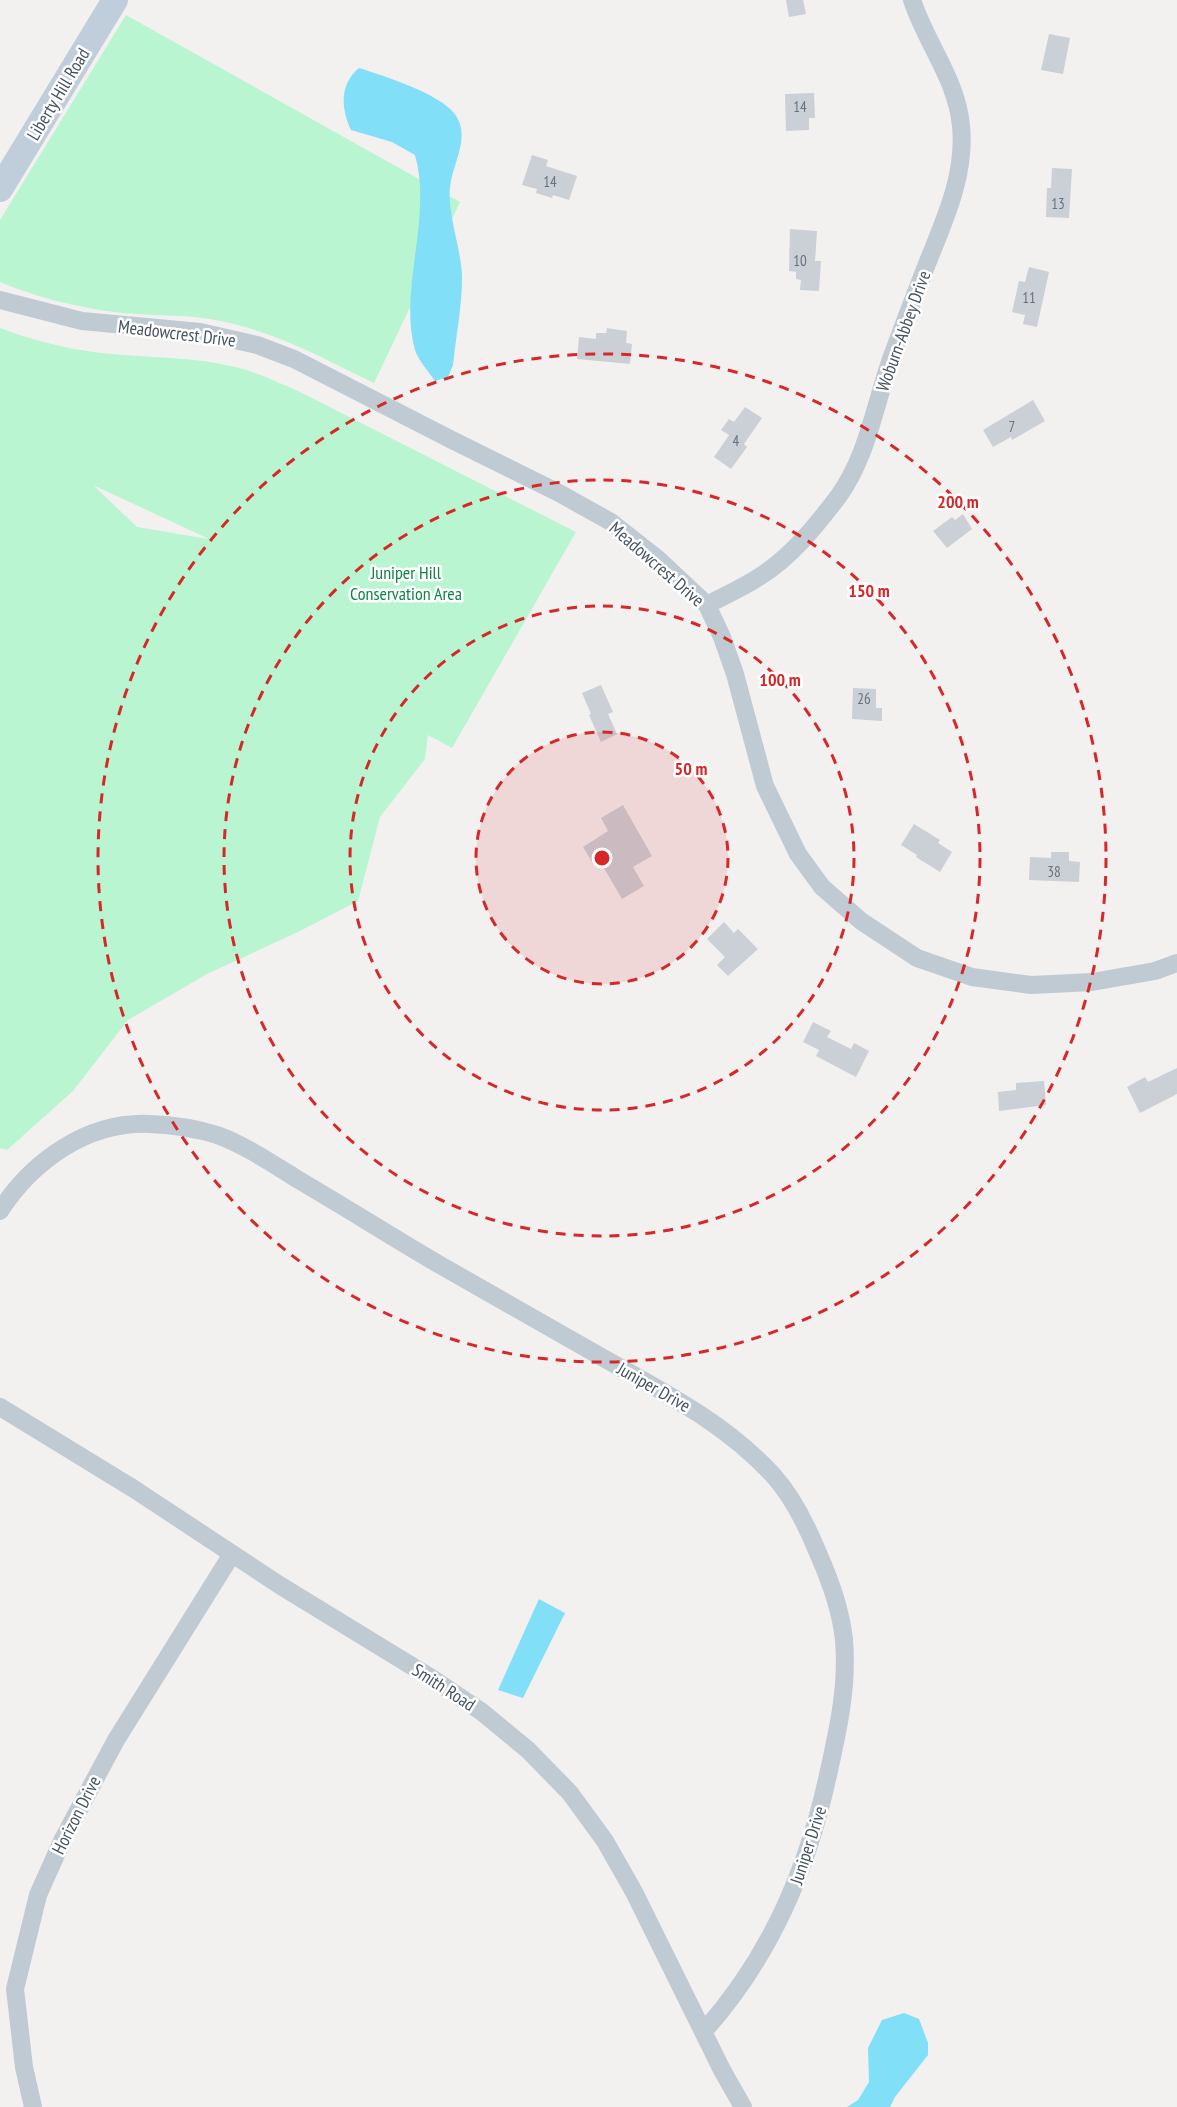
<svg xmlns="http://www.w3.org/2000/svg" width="1177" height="2107" font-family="'PT Sans Narrow',sans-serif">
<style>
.green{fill:#b9f5d0;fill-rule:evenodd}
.water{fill:#81dff7}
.building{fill:#cbcfd6}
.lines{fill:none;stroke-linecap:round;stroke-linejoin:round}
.street{stroke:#bfcad3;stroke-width:18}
.secondary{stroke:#c0cddb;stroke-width:26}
.ring{fill:none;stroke:#d62828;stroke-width:3;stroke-dasharray:10 8}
.labels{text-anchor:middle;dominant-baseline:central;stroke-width:5;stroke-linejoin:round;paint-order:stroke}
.number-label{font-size:15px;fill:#66727e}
.street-label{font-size:18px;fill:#455360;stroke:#fff}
.park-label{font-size:18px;fill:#0c8547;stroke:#fff}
.centre{fill:#d62828;stroke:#fff;stroke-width:3}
.ring-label{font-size:18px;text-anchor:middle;font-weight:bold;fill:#d62828;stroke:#fff;stroke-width:5;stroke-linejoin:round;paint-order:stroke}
</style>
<rect width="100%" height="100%" fill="#f3f0f0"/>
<path class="green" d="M 126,15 L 460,202 L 374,383 C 321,357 270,329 210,319 C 178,314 146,316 114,312 C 75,307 36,297 0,282 L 0,220 Z
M 0,328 C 35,341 74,351 112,354 C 153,358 195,357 235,367 C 258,372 279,383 300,392 L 576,532 L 452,748 L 428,735 L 425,759 L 380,817 L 358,901 L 298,932 L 207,974 L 128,1020 L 73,1091 L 7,1150 L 0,1148 ZM 93,485 L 207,538 L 208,539 L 137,527 Z"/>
<path class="water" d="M 359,68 C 384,76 438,93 454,113 C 472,136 453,161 450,187 C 447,214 462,251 462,278 C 462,306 456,336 453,365 L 448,377 L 435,381 C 429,372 418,360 415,350 C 398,289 433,218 415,155 L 392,142 L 351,130 C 341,108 339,85 359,68 Z
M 539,1599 L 565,1613 L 523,1698 L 498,1690 Z
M 904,2013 L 919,2019 L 928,2043 L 928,2055 L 895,2097 L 890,2107 L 847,2107 L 858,2100 L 869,2082 L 868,2048 L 882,2020 Z"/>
<path class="building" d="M 786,0 L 803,0 L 806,14 L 789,17 Z
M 1049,34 L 1070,38 L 1063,74 L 1041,70 Z
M 814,93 L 815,118 L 809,118 L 809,130 L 786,131 L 785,94 Z
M 532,155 L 548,160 L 546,166 L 577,176 L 569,200 L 553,195 L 552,198 L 536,193 L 537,189 L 522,185 Z
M 1052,168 L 1072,169 L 1069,218 L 1046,217 L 1047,188 L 1051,188 Z
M 790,229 L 817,231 L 815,261 L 821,261 L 819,291 L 800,290 L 801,280 L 796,279 L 796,272 L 789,271 Z
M 1029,267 L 1049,272 L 1037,327 L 1023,324 L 1025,315 L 1012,312 L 1019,281 L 1025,282 Z
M 607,328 L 627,331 L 626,343 L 632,344 L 630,364 L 577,359 L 579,337 L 596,339 L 596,333 L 606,333 Z
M 1033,400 L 1045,421 L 1012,440 L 1011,437 L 993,447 L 983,430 Z
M 745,407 L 762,418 L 744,444 L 747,447 L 731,469 L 714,457 L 729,435 L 721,430 L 729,419 L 734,422 Z
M 963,514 L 972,529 L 947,548 L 933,531 L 952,517 L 955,520 Z
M 601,685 L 613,712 L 608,714 L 617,734 L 601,742 L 589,715 L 591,714 L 582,693 Z
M 853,688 L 876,689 L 876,708 L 882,708 L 882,721 L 852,719 Z
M 623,805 L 652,856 L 633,867 L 644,886 L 622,899 L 598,858 L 592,862 L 583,847 L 608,831 L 601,818 Z
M 914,824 L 940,840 L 938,843 L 952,852 L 940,872 L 916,857 L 917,855 L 901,845 Z
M 1051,852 L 1069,852 L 1069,861 L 1080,862 L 1079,882 L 1029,880 L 1030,857 L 1051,858 Z
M 724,922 L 734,933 L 738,929 L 758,949 L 728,976 L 717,965 L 725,957 L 707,939 Z
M 813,1022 L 831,1031 L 827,1037 L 851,1049 L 854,1043 L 869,1051 L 856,1077 L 816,1056 L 819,1050 L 803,1042 Z
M 1177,1068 L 1177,1094 L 1140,1113 L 1127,1087 L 1145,1077 L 1148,1082 Z
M 1044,1081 L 1046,1105 L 999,1111 L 998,1092 L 1016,1090 L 1016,1083 Z"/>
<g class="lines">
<path class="street" d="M 0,300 L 82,321 L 200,332 L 257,345 L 294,359 L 452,440 L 559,493 L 611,522 L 658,559 L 707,605 L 722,637 L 735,674 L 765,786 L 798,854 L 822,887 L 861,921 L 917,958 L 972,977 L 1031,985 L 1092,982 L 1155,971 L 1177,963
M 707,605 C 724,596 742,588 759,577 C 791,557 815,527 838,497 C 867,457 874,408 890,362 C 901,331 913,300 925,269 C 943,223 966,177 961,126 C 957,80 926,43 912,0
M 0,1211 C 32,1161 88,1121 150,1124 C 173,1125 195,1128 217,1135 C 243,1144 273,1164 297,1179 C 345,1207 392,1237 440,1265 C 493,1295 546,1325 598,1355 C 660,1390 724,1422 773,1475 C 792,1496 807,1526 818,1553 C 830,1580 841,1610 844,1640 C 848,1686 838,1730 828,1775 C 807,1871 770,1957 704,2031
M 0,1407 L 134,1489 L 281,1586 L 433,1679 L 482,1712 L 528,1750 L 570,1793 L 605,1841 L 634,1892 L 722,2070 L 743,2107
M 33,2107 L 24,2067 L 15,1989 L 38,1895 L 63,1839 L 116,1740 L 232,1554"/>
<path class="secondary" d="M 0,189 L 115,0"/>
</g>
<circle cx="602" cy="858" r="126" fill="#d62828" fill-opacity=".12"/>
<g class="ring">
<circle cx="602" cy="858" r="126"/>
<circle cx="602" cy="858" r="252"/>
<circle cx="602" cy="858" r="378"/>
<circle cx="602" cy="858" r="504"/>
</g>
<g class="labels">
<g class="number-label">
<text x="800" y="106">14</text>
<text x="550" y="181">14</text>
<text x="1058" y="203">13</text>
<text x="800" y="260">10</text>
<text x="1029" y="297">11</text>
<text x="1012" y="426">7</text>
<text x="736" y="440">4</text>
<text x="864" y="698">26</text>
<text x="1054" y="871">38</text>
</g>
<g class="street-label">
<text transform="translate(58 94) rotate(-59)">Liberty Hill Road</text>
<text transform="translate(903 331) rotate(-70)">Woburn-Abbey Drive</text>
<text transform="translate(177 333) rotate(7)">Meadowcrest Drive</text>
<text transform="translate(657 564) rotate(41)">Meadowcrest Drive</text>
<text transform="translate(654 1387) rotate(30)">Juniper Drive</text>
<text transform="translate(444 1687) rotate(33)">Smith Road</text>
<text transform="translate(76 1815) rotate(-63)">Horizon Drive</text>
<text transform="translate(808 1845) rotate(-72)">Juniper Drive</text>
</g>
<g class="park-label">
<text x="406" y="572">Juniper Hill<tspan x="406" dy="21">Conservation Area</tspan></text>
</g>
</g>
<circle cx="602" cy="858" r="9" class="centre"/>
<g class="ring-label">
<text x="958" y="508">200 m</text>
<text x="869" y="597">150 m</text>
<text x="780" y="686">100 m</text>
<text x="691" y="775">50 m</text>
</g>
</svg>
